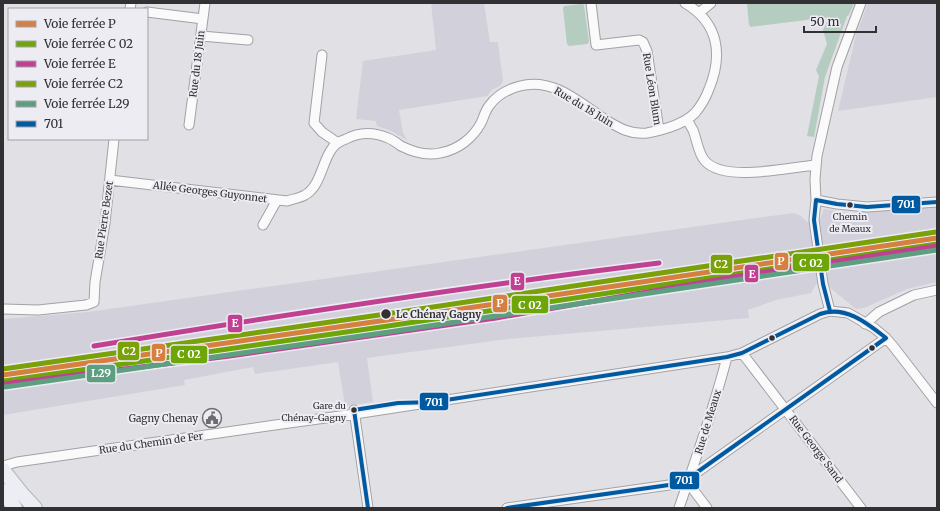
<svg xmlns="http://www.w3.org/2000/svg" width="940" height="511" font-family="Merriweather,serif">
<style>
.built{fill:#d2d1db}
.green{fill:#b5ccc0}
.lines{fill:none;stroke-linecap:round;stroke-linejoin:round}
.minor-casing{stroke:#a2a2a5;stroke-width:11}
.primary-casing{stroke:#b1b5be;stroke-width:16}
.minor{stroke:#fafafb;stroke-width:9}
.primary{stroke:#eceef3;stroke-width:14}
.bus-1-casing{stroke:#edecf3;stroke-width:7}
.bus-1{stroke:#005aa1;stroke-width:4}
.rail-1-casing{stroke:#edecf3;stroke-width:8}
.rail-2-casing{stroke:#edecf3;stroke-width:8}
.rail-3-casing{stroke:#edecf3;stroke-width:8}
.rail-4-casing{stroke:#edecf3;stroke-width:8}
.rail-5-casing{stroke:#edecf3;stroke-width:8}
.rail-1{stroke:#d58040;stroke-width:5}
.rail-2{stroke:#6ea60a;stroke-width:5}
.rail-3{stroke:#c04191;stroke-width:5}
.rail-4{stroke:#7aa00a;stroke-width:5}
.rail-5{stroke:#5e9f82;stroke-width:5}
.bus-dot{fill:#313134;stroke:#edecf3;stroke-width:1.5}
.labels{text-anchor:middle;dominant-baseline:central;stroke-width:4;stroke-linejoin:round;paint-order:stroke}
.bus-label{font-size:9px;fill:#313134;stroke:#edecf3}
.street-label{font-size:10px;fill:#313134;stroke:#edecf3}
.stop-label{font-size:10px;font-weight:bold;fill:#313134;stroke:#edecf3;text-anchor:start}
.poi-label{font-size:10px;fill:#313134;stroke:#edecf3;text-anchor:end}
.line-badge{stroke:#edecf3;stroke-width:1.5}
.badge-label{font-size:11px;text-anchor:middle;font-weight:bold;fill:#fff}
</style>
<rect width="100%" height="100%" fill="#e0e0e5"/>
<path class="built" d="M 431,3 L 484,3 L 490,42 L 498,42 L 503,81 L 501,85 L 492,90 L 487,96 L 399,110 L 403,133 L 407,140 L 391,131 L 377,126 L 376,121 L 356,119 L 363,61 L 436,50 Z
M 868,3 L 937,3 L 937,97 L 838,111 L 856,35 Z
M 937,207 L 937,282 L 907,289 L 864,308 L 856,309 L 829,287 L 817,283 L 811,293 L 776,300 L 748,310 L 749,318 L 508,339 L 367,358 L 373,402 L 345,406 L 338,362 L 255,374 L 253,367 L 184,380 L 185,385 L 3,415 L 3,319 L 88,312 L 749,219 L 794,213 L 801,216 L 807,222 L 820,219 L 824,209 L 850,213 Z"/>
<path class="green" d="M 747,3 L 854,3 L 849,15 L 847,16 L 825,77 L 814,137 L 807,136 L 819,76 L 816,70 L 827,44 L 823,30 L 827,22 L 830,17 L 750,27 L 750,25 L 749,25 Z
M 582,4 L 584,5 L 589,42 L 587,44 L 569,46 L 567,44 L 563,8 L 564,6 Z"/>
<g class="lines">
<defs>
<path id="minor" d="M 591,3 L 596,45 L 639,40 L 643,42 L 647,51 L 659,130
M 130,9 L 131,3
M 147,12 L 203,19
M 699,13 L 711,3
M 201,36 L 248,40
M 322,55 L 314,123 L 322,132 L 338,143
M 687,119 C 689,123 691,127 693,130 C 697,140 698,153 705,161 C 725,183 789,167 816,165
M 189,125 L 205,3
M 110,180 L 287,201 C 293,199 300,198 305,195 C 320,187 322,163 331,150 C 334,145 340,141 346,139 C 359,132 374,132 388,138 C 393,140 397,143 401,146 C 413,152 427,156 440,153 C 458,150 473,138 481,123 C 484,117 485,111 489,106 C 496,96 508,89 520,86 C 553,77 580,103 606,120 C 619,128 631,135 647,133 C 663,130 683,125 695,113 C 701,106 706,97 709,89 C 723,55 719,23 685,3
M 816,200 L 837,204 L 867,207 L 937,202
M 263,225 L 277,200
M 3,309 L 38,310 L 86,305 L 94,302 L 95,282 L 105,223 L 114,139
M 830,311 L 823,284 L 814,220 L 816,200 L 815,179 L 817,156 L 837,67 L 861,3
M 865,324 L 879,312 L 914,295 L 937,290
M 742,353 L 861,508
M 354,410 L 368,508
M 3,466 L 17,462 L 289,423 L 355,414 L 727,357 L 742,353 L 820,314 L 830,311 L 848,313 L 874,328 L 886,338 L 893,346 L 937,403
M 689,478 L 692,488 L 707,508
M 507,508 L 676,484 L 689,478 L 886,338
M 679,508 C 696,458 714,408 727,357"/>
<path id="primary" d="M 3,470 L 22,494 L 35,508
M 3,491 L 15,508"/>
</defs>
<use href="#minor" class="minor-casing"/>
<use href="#primary" class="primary-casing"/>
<use href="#minor" class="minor"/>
<use href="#primary" class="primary"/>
<defs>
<path id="bus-1" d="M 816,200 L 837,204 L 867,207 L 937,202
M 816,200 L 814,220 L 823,284 L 830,311
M 368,508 L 354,410 L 398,403 L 433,402 L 727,357 L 742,353 L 820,314 C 845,305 867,323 886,338 L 689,478 L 676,484 L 507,508"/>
</defs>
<use href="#bus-1" class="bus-1-casing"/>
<use href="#bus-1" class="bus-1"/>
<defs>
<path id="rail-1" d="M 3,375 L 387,320 L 937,238"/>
<path id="rail-2" d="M 4,381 L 388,326 L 937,244"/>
<path id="rail-3" d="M 94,346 C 282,315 470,286 659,263
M 3,384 L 230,356 L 496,318 L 751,274 L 937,246"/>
<path id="rail-4" d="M 3,369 L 386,314 L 936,232"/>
<path id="rail-5" d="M 5,387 L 389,332 L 937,250"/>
</defs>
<use href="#rail-1" class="rail-1-casing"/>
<use href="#rail-2" class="rail-2-casing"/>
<use href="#rail-3" class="rail-3-casing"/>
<use href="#rail-4" class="rail-4-casing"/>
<use href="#rail-5" class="rail-5-casing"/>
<use href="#rail-1" class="rail-1"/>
<use href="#rail-2" class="rail-2"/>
<use href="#rail-3" class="rail-3"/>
<use href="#rail-4" class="rail-4"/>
<use href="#rail-5" class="rail-5"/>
</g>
<defs>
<symbol id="civic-ring" viewBox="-11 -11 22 22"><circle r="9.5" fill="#edecf3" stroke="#6e6e72" stroke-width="1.5"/><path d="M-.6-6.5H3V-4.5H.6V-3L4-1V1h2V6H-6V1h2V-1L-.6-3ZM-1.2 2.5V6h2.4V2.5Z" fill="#6e6e72"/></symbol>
</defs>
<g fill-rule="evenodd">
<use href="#civic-ring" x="201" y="407" width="22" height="22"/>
</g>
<g class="bus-dot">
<circle cx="850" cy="205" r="3.5"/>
<circle cx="386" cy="314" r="5.5"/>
<circle cx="772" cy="338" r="3.5"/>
<circle cx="872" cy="348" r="3.5"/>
<circle cx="354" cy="410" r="3.5"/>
</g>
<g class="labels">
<g class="bus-label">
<text x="850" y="216">Chemin<tspan x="850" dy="12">de Meaux</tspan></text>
<text x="346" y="405" text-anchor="end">Gare du<tspan x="346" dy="12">Chénay-Gagny</tspan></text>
</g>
<g class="street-label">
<text transform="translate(197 64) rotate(-83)">Rue du 18 Juin</text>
<text transform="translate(652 89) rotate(81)">Rue Léon Blum</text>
<text transform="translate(584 107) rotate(31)">Rue du 18 Juin</text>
<text transform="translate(210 192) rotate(7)">Allée Georges Guyonnet</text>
<text transform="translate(104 220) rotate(-82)">Rue Pierre Bezet</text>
<text transform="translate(708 422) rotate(-73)">Rue de Meaux</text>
<text transform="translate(151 443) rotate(-8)">Rue du Chemin de Fer</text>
<text transform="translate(816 449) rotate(53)">Rue George Sand</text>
</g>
<g class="stop-label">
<text x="396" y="314">Le Chénay Gagny</text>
</g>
<g class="poi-label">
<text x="198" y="418">Gagny Chenay</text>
</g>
</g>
<g class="line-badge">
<rect x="891" y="195" width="30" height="19" rx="4" fill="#005aa1"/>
<rect x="774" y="252" width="15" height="19" rx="4" fill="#d58040"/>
<rect x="792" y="253" width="38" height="19" rx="4" fill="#6ea60a"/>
<rect x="710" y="254" width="23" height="20" rx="4" fill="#7aa00a"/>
<rect x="744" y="264" width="15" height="19" rx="4" fill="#c04191"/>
<rect x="510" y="272" width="15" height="19" rx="4" fill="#c04191"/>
<rect x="492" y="294" width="16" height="19" rx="4" fill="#d58040"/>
<rect x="511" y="295" width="38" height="19" rx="4" fill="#6ea60a"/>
<rect x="227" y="314" width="16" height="19" rx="4" fill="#c04191"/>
<rect x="117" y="341" width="23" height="20" rx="4" fill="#7aa00a"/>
<rect x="151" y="343" width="15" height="19" rx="4" fill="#d58040"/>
<rect x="170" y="345" width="38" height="19" rx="4" fill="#6ea60a"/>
<rect x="86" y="364" width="30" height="19" rx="4" fill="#5e9f82"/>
<rect x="419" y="392" width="30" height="19" rx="4" fill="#005aa1"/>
<rect x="669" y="471" width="31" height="19" rx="4" fill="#005aa1"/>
</g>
<g class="badge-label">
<text x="906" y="208">701</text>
<text x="781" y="265">P</text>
<text x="811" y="267">C 02</text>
<text x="721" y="268">C2</text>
<text x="752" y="278">E</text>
<text x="517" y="285">E</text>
<text x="500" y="307">P</text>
<text x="530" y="309">C 02</text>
<text x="235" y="327">E</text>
<text x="129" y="355">C2</text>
<text x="159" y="357">P</text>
<text x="189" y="358">C 02</text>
<text x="101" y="377">L29</text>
<text x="434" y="406">701</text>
<text x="684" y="484">701</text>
</g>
<rect width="940" height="511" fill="none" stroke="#313134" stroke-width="8"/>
<rect x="8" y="8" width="140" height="132" fill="#edecf3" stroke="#a2a1a7"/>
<rect x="16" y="21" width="20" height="6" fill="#d58040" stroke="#a2a1a7"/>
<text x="44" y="28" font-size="12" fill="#313134">Voie ferrée P</text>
<rect x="16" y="41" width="20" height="6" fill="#6ea60a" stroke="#a2a1a7"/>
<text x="44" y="48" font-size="12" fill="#313134">Voie ferrée C 02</text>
<rect x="16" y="61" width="20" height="6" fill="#c04191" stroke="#a2a1a7"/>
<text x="44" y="68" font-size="12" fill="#313134">Voie ferrée E</text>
<rect x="16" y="81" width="20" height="6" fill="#7aa00a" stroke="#a2a1a7"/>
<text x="44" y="88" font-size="12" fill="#313134">Voie ferrée C2</text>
<rect x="16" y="101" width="20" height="6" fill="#5e9f82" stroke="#a2a1a7"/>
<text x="44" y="108" font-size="12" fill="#313134">Voie ferrée L29</text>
<rect x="16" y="121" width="20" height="6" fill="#005aa1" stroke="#a2a1a7"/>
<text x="44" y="128" font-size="12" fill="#313134">701</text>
<path d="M804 26v6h72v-6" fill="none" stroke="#313134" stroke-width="2"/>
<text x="810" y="26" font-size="12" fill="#313134" stroke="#edecf3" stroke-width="3" paint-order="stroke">50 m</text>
</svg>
